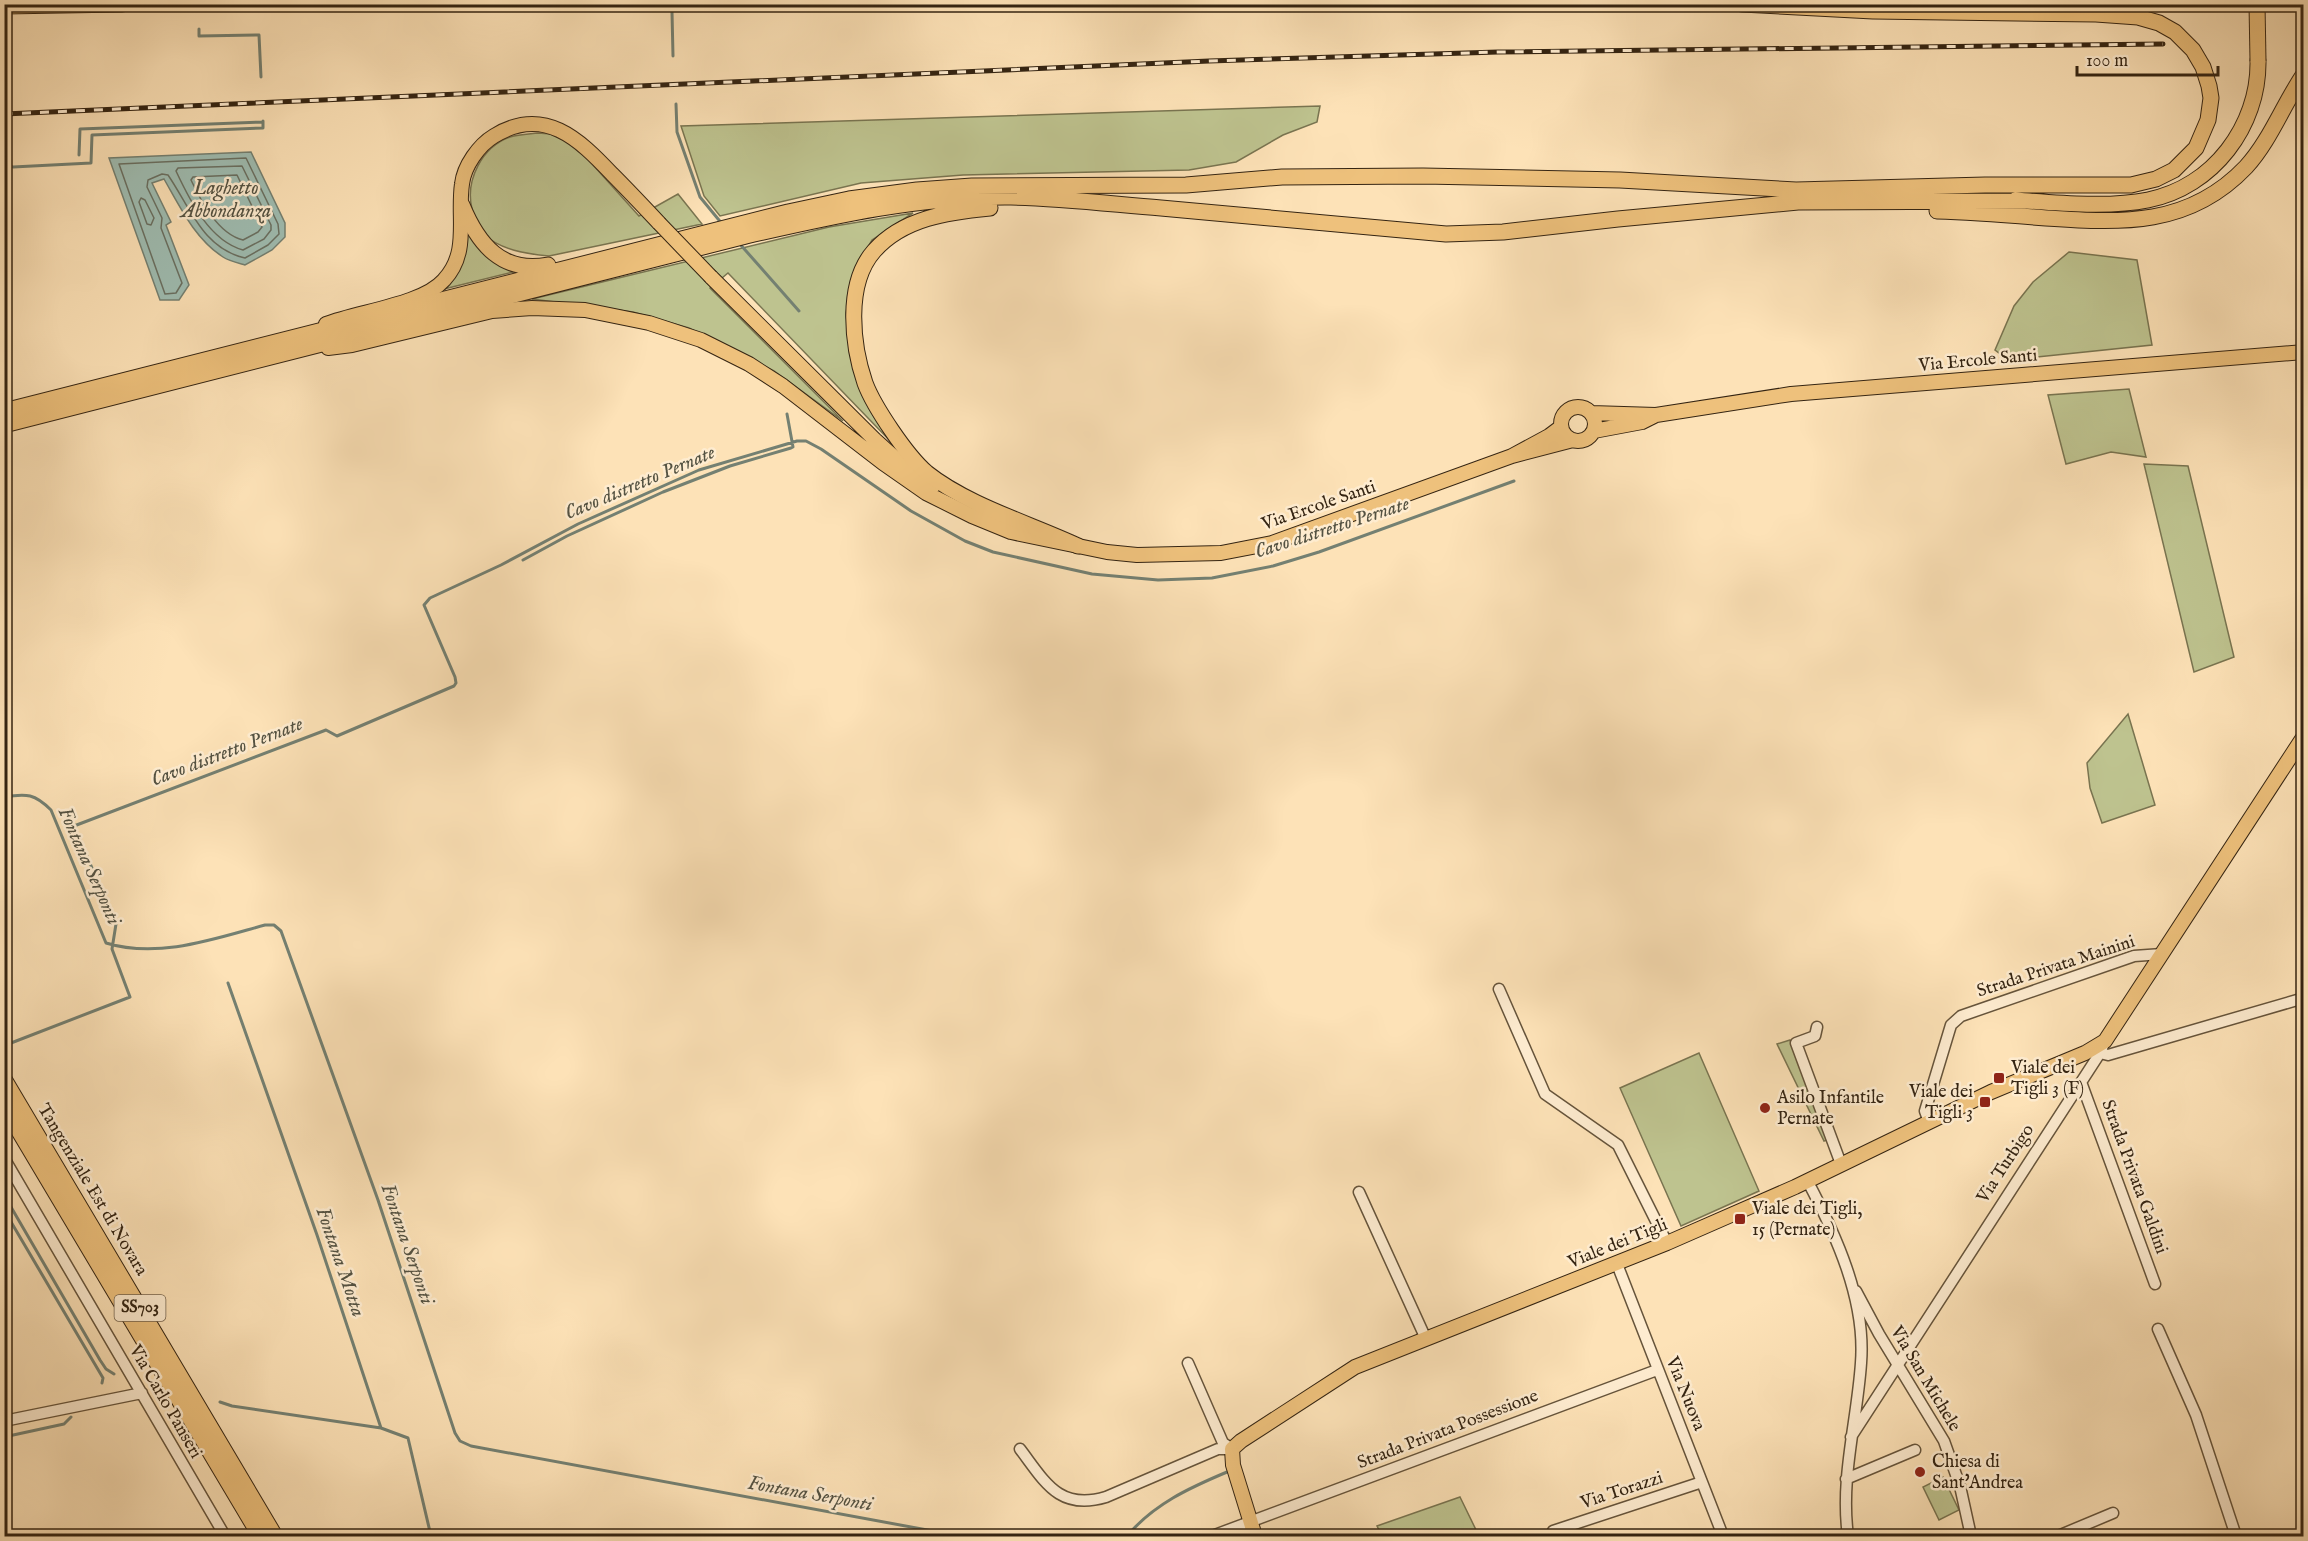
<svg xmlns="http://www.w3.org/2000/svg" width="2308" height="1541" font-family="'IM FELL English',serif">
<style>
.green{fill:#bec38f;stroke:#797450;stroke-width:1.5}
.water{fill:#9fbdb2;stroke:#748072;stroke-width:1.5}
.lines{fill:none;stroke-linecap:round;stroke-linejoin:round}
.shore{stroke:#6a7062;stroke-width:1.5}
.stream{stroke:#748072;stroke-width:3}
.minor-casing{stroke:#66543b;stroke-width:13}
.major-casing{stroke:#342412;stroke-width:16}
.highway-casing{stroke:#342412;stroke-width:17}
.minor{stroke:#feecd0;stroke-width:10}
.major{stroke:#eec17c;stroke-width:14}
.highway{stroke:#eec17c;stroke-width:15}
.rail-casing{stroke:#342412;stroke-width:5}
.rail{stroke:#feecd0;stroke-width:3;stroke-dasharray:9;stroke-linecap:butt}
.major-bridge-casing{stroke:#342412;stroke-width:16;stroke-linecap:butt}
.highway-bridge-casing{stroke:#342412;stroke-width:17;stroke-linecap:butt}
.major-bridge{stroke:#eec17c;stroke-width:14}
.highway-bridge{stroke:#eec17c;stroke-width:15}
.poi-dot{fill:#8f2418;stroke:#feecd0;stroke-width:2}
.labels{text-anchor:middle;dominant-baseline:central;stroke-width:5;stroke-linejoin:round;paint-order:stroke}
.shield{fill:#feecd0;stroke:#71604b;stroke-width:1.5}
.shield-label{font-size:16px;font-weight:bold;fill:#342412}
.street-label{font-size:18px;fill:#342412;stroke:#feecd0}
.poi-label{font-size:18px;fill:#342412;stroke:#feecd0;text-anchor:start}
.water-label{font-size:20px;font-style:italic;fill:#545242;stroke:#feecd0}
</style>
<rect width="100%" height="100%" fill="#fde2b7"/>
<filter id="stains"><feTurbulence type="fractalNoise" baseFrequency=".00333" numOctaves="4"/><feColorMatrix values="0 0 0 0 .2 0 0 0 0 .09 0 0 0 0 .02 0 0 0 .5 -.17"/></filter>
<radialGradient id="worn" r=".72"><stop offset=".6" stop-color="#630" stop-opacity="0"/><stop offset="1" stop-color="#630" stop-opacity=".3"/></radialGradient>
<path class="green" d="M 1320,106 L 1317,122 L 1283,135 L 1236,162 L 1189,170 L 963,175 L 861,183 L 720,216 L 704,196 L 681,126 Z
M 538,133 L 551,134 L 576,146 L 639,216 L 678,194 L 702,224 L 549,256 C 526,254 501,250 483,234 C 477,229 474,217 472,209 C 465,180 482,147 510,137 C 519,134 529,134 538,133 Z
M 913,213 L 872,240 L 854,271 L 846,313 L 851,357 L 895,446 L 728,273 L 710,288 L 843,421 L 774,371 L 689,328 L 633,312 L 532,299 L 829,227 Z
M 468,233 C 481,253 496,261 517,271 L 444,289 C 457,270 465,256 468,233 Z
M 2069,252 L 2137,260 L 2152,345 L 2008,360 L 1995,350 L 2014,306 L 2033,282 Z
M 2129,389 L 2146,457 L 2111,452 L 2066,464 L 2048,395 Z
M 2144,464 L 2188,466 L 2234,657 L 2194,672 Z
M 2128,714 L 2155,805 L 2102,823 L 2090,788 L 2087,763 Z
M 1790,1040 L 1827,1140 L 1824,1141 L 1777,1044 Z
M 1699,1053 L 1759,1191 L 1681,1226 L 1620,1088 Z
M 1943,1477 L 1959,1510 L 1939,1520 L 1923,1487 Z
M 1460,1497 L 1479,1536 L 1382,1536 L 1377,1526 Z"/>
<path class="water" d="M 251,152 L 285,223 L 285,237 L 272,250 L 245,265 C 238,263 229,261 223,257 C 195,239 180,207 164,179 L 152,183 L 171,222 L 166,225 L 189,285 L 179,300 L 160,300 L 109,158 Z"/>
<g class="lines">
<path class="shore" d="M 246,158 L 278,224 L 279,234 L 268,245 L 245,258 C 203,249 190,207 168,175 L 162,174 L 148,180 L 147,187 L 162,218 L 161,228 L 182,283 L 176,293 L 165,294 L 119,164 Z
M 242,166 L 271,225 L 271,230 L 264,239 L 243,250 C 210,241 190,201 176,171 L 178,168 Z
M 237,175 L 262,227 L 258,232 L 243,240 C 218,234 201,201 191,180 L 193,177 Z
M 141,198 L 145,200 L 154,218 L 151,225 L 147,224 L 139,202 Z"/>
<path class="stream" d="M 672,12 L 673,56
M 199,29 L 199,36 L 259,35 L 261,77
M 676,104 L 677,132 L 700,197 L 723,225
M 79,155 L 80,129 L 262,122
M 4,163 L 13,167 L 91,163 L 92,135 L 263,128 L 263,121
M 739,243 L 799,311
M 523,560 L 567,536 L 663,492 L 730,466 L 791,448 L 793,447 L 787,414
M 4,797 C 27,793 35,794 51,810 L 106,943 C 158,959 214,939 265,925 L 274,925 L 281,931 L 378,1200 L 455,1433 L 460,1441 L 471,1446 L 960,1536
M 228,983 L 317,1235 L 381,1428 L 408,1438 L 431,1536
M 11,1043 L 130,997 L 112,949 L 116,924 L 74,826 L 326,730 L 337,736 L 454,686 L 456,683 L 455,677 L 424,605 L 430,598 L 501,565 L 578,524 L 699,470 L 797,441 L 806,441 L 821,449 L 911,511 L 965,541 L 993,552 L 1092,574 L 1158,580 L 1212,578 L 1273,566 L 1319,552 L 1514,481
M 4,1195 L 100,1360 L 106,1369 L 114,1374
M 4,1210 L 103,1378 L 102,1383
M 220,1402 L 232,1406 L 381,1428
M 4,1437 L 64,1424 L 71,1417
M 1127,1536 C 1154,1504 1189,1488 1227,1472"/>
<defs>
<path id="minor" d="M 1499,989 L 1545,1094 L 1618,1145 L 1667,1243
M 1817,1027 L 1815,1036 L 1796,1043 L 1841,1164
M 2100,1053 L 2108,1055 L 2304,998
M 2081,1082 L 2155,1284
M 1929,1122 L 1925,1111 L 1951,1025 L 1961,1016 L 2134,956 L 2162,954
M 4,1158 L 225,1536
M 1807,1180 C 1836,1235 1866,1300 1861,1363 C 1857,1422 1840,1478 1848,1536
M 1359,1192 L 1426,1339
M 1617,1264 L 1723,1536
M 1856,1291 L 1879,1334 L 1944,1441 L 1960,1486 L 1971,1536
M 2158,1329 L 2196,1415 L 2236,1536
M 1188,1363 L 1223,1443 L 1232,1449
M 4,1421 L 142,1393
M 1851,1437 L 2100,1053 L 2105,1041
M 1020,1449 C 1045,1482 1059,1511 1106,1497 L 1218,1449 L 1232,1449
M 1846,1479 L 1915,1450
M 1553,1531 L 1702,1482
M 1212,1536 L 1657,1370
M 2032,1536 L 2058,1536 L 2113,1513"/>
<path id="major" d="M 711,277 L 875,440 L 895,458 L 933,486
M 326,324 C 359,311 422,305 444,280 C 470,252 457,218 462,184 C 464,166 479,145 494,136 C 544,105 579,139 612,174 C 628,190 644,207 659,223
M 328,348 L 352,345 L 492,311 L 532,308 L 585,310 L 649,323 L 701,340 L 749,364 L 783,386 L 883,463 L 926,493 L 972,516 L 1011,532 L 1107,552 L 1137,555 L 1221,553 L 1272,543 L 1512,456
M1561 424a17 17 0 1 1 34 0a17 17 0 1 1-34 0Z
M 1591,413 L 1656,415 L 1642,422 L 1594,431
M 1656,415 L 1791,394 L 2304,352
M 1561,427 L 1549,436 L 1512,456 L 1573,440
M 1255,1536 L 1233,1465 L 1232,1449 L 1241,1441 L 1355,1367 L 1667,1243 L 1795,1187 L 1991,1092 L 2085,1053 L 2105,1041 L 2304,736"/>
<path id="highway" d="M 4,6 L 122,4
M 2015,200 C 2055,203 2109,208 2148,200 C 2213,187 2259,126 2258,61
M 462,205 C 478,244 502,274 548,265
M 990,208 C 948,212 903,218 874,251 C 845,284 852,345 865,383 C 874,407 907,456 927,473 C 967,505 1031,524 1078,546
M 1937,211 C 1973,212 2010,215 2046,218 C 2122,223 2189,227 2246,167 C 2270,141 2284,103 2304,74
M 4,411 L 788,212 L 849,199 L 917,190 L 972,186 L 1186,185 L 1282,177 L 1423,176 L 1620,180 L 1796,190 L 1985,185 L 2131,185 L 2156,179 L 2174,170 L 2196,148 L 2208,120 L 2211,98 L 2209,86 L 2203,67 L 2193,50 L 2175,32 L 2159,23 L 2138,17 L 2096,14 L 1873,11 L 1742,4
M 4,425 L 746,236 C 833,216 921,196 1011,197 C 1061,198 1111,204 1161,208 C 1256,217 1351,226 1446,234 L 1503,232 L 1618,219 L 1798,202 L 2024,201
M 4,1079 L 275,1536
M 4,1106 L 260,1536"/>
</defs>
<use href="#minor" class="minor-casing"/>
<use href="#major" class="major-casing"/>
<use href="#highway" class="highway-casing"/>
<use href="#minor" class="minor"/>
<use href="#major" class="major"/>
<use href="#highway" class="highway"/>
<defs>
<path id="rail" d="M 4,114 L 1209,61 L 1498,52 L 2163,44"/>
</defs>
<use href="#rail" class="rail-casing"/>
<use href="#rail" class="rail"/>
<defs>
<path id="major-bridge" d="M 659,223 L 711,277"/>
<path id="highway-bridge" d="M 2257,4 L 2258,61"/>
</defs>
<use href="#major-bridge" class="major-bridge-casing"/>
<use href="#highway-bridge" class="highway-bridge-casing"/>
<use href="#major-bridge" class="major-bridge"/>
<use href="#highway-bridge" class="highway-bridge"/>
</g>
<g class="poi-dot">
<rect x="1993" y="1072" width="12" height="12" rx="3"/>
<rect x="1979" y="1096" width="12" height="12" rx="3"/>
<circle cx="1765" cy="1108" r="6"/>
<rect x="1734" y="1213" width="12" height="12" rx="3"/>
<circle cx="1920" cy="1472" r="6"/>
</g>
<g class="labels">
<rect class="shield" x="114.5" y="1295" width="51" height="26" rx="4.5"/>
<g class="shield-label">
<text x="140" y="1308">SS703</text>
</g>
<g class="street-label">
<text transform="translate(1978 361) rotate(-5)">Via Ercole Santi</text>
<text transform="translate(1319 506) rotate(-19)">Via Ercole Santi</text>
<text transform="translate(2056 967) rotate(-18)">Strada Privata Mainini</text>
<text transform="translate(2006 1164) rotate(-57)">Via Turbigo</text>
<text transform="translate(2134 1177) rotate(70)">Strada Privata Galdini</text>
<text transform="translate(92 1190) rotate(59)">Tangenziale Est di Novara</text>
<text transform="translate(1618 1244) rotate(-22)">Viale dei Tigli</text>
<text transform="translate(1925 1379) rotate(59)">Via San Michele</text>
<text transform="translate(1685 1394) rotate(68)">Via Nuova</text>
<text transform="translate(165 1402) rotate(60)">Via Carlo Panseri</text>
<text transform="translate(1448 1430) rotate(-21)">Strada Privata Possessione</text>
<text transform="translate(1622 1491) rotate(-18)">Via Torazzi</text>
</g>
<g class="poi-label">
<text x="2011" y="1068">Viale dei<tspan x="2011" dy="21">Tigli 3 (F)</tspan></text>
<text x="1973" y="1092" text-anchor="end">Viale dei<tspan x="1973" dy="21">Tigli 3</tspan></text>
<text x="1777" y="1098">Asilo Infantile<tspan x="1777" dy="21">Pernate</tspan></text>
<text x="1752" y="1209">Viale dei Tigli,<tspan x="1752" dy="21">15 (Pernate)</tspan></text>
<text x="1932" y="1462">Chiesa di<tspan x="1932" dy="21">Sant'Andrea</tspan></text>
</g>
<g class="water-label">
<text x="226" y="188">Laghetto<tspan x="226" dy="23">Abbondanza</tspan></text>
<text transform="translate(640 483) rotate(-23)">Cavo distretto Pernate</text>
<text transform="translate(1332 528) rotate(-18)">Cavo distretto Pernate</text>
<text transform="translate(227 752) rotate(-21)">Cavo distretto Pernate</text>
<text transform="translate(89 866) rotate(66)">Fontana Serponti</text>
<text transform="translate(407 1244) rotate(71)">Fontana Serponti</text>
<text transform="translate(340 1262) rotate(71)">Fontana Motta</text>
<text transform="translate(810 1494) rotate(10)">Fontana Serponti</text>
</g>
</g>
<rect width="2308" height="1541" fill="none" stroke="#fde2b7" stroke-width="24"/>
<rect x="6" y="6" width="2296" height="1529" fill="none" stroke="#342412" stroke-width="3"/>
<rect x="12" y="12" width="2284" height="1517" fill="none" stroke="#342412" stroke-width="1.5"/>
<path d="M2077 66v9h141v-9" fill="none" stroke="#342412" stroke-width="3"/>
<text x="2086" y="66" font-size="18" fill="#342412" stroke="#feecd0" stroke-width="4.5" paint-order="stroke">100 m</text>
<rect width="100%" height="100%" filter="url(#stains)"/>
<rect width="100%" height="100%" fill="url(#worn)"/>
</svg>
